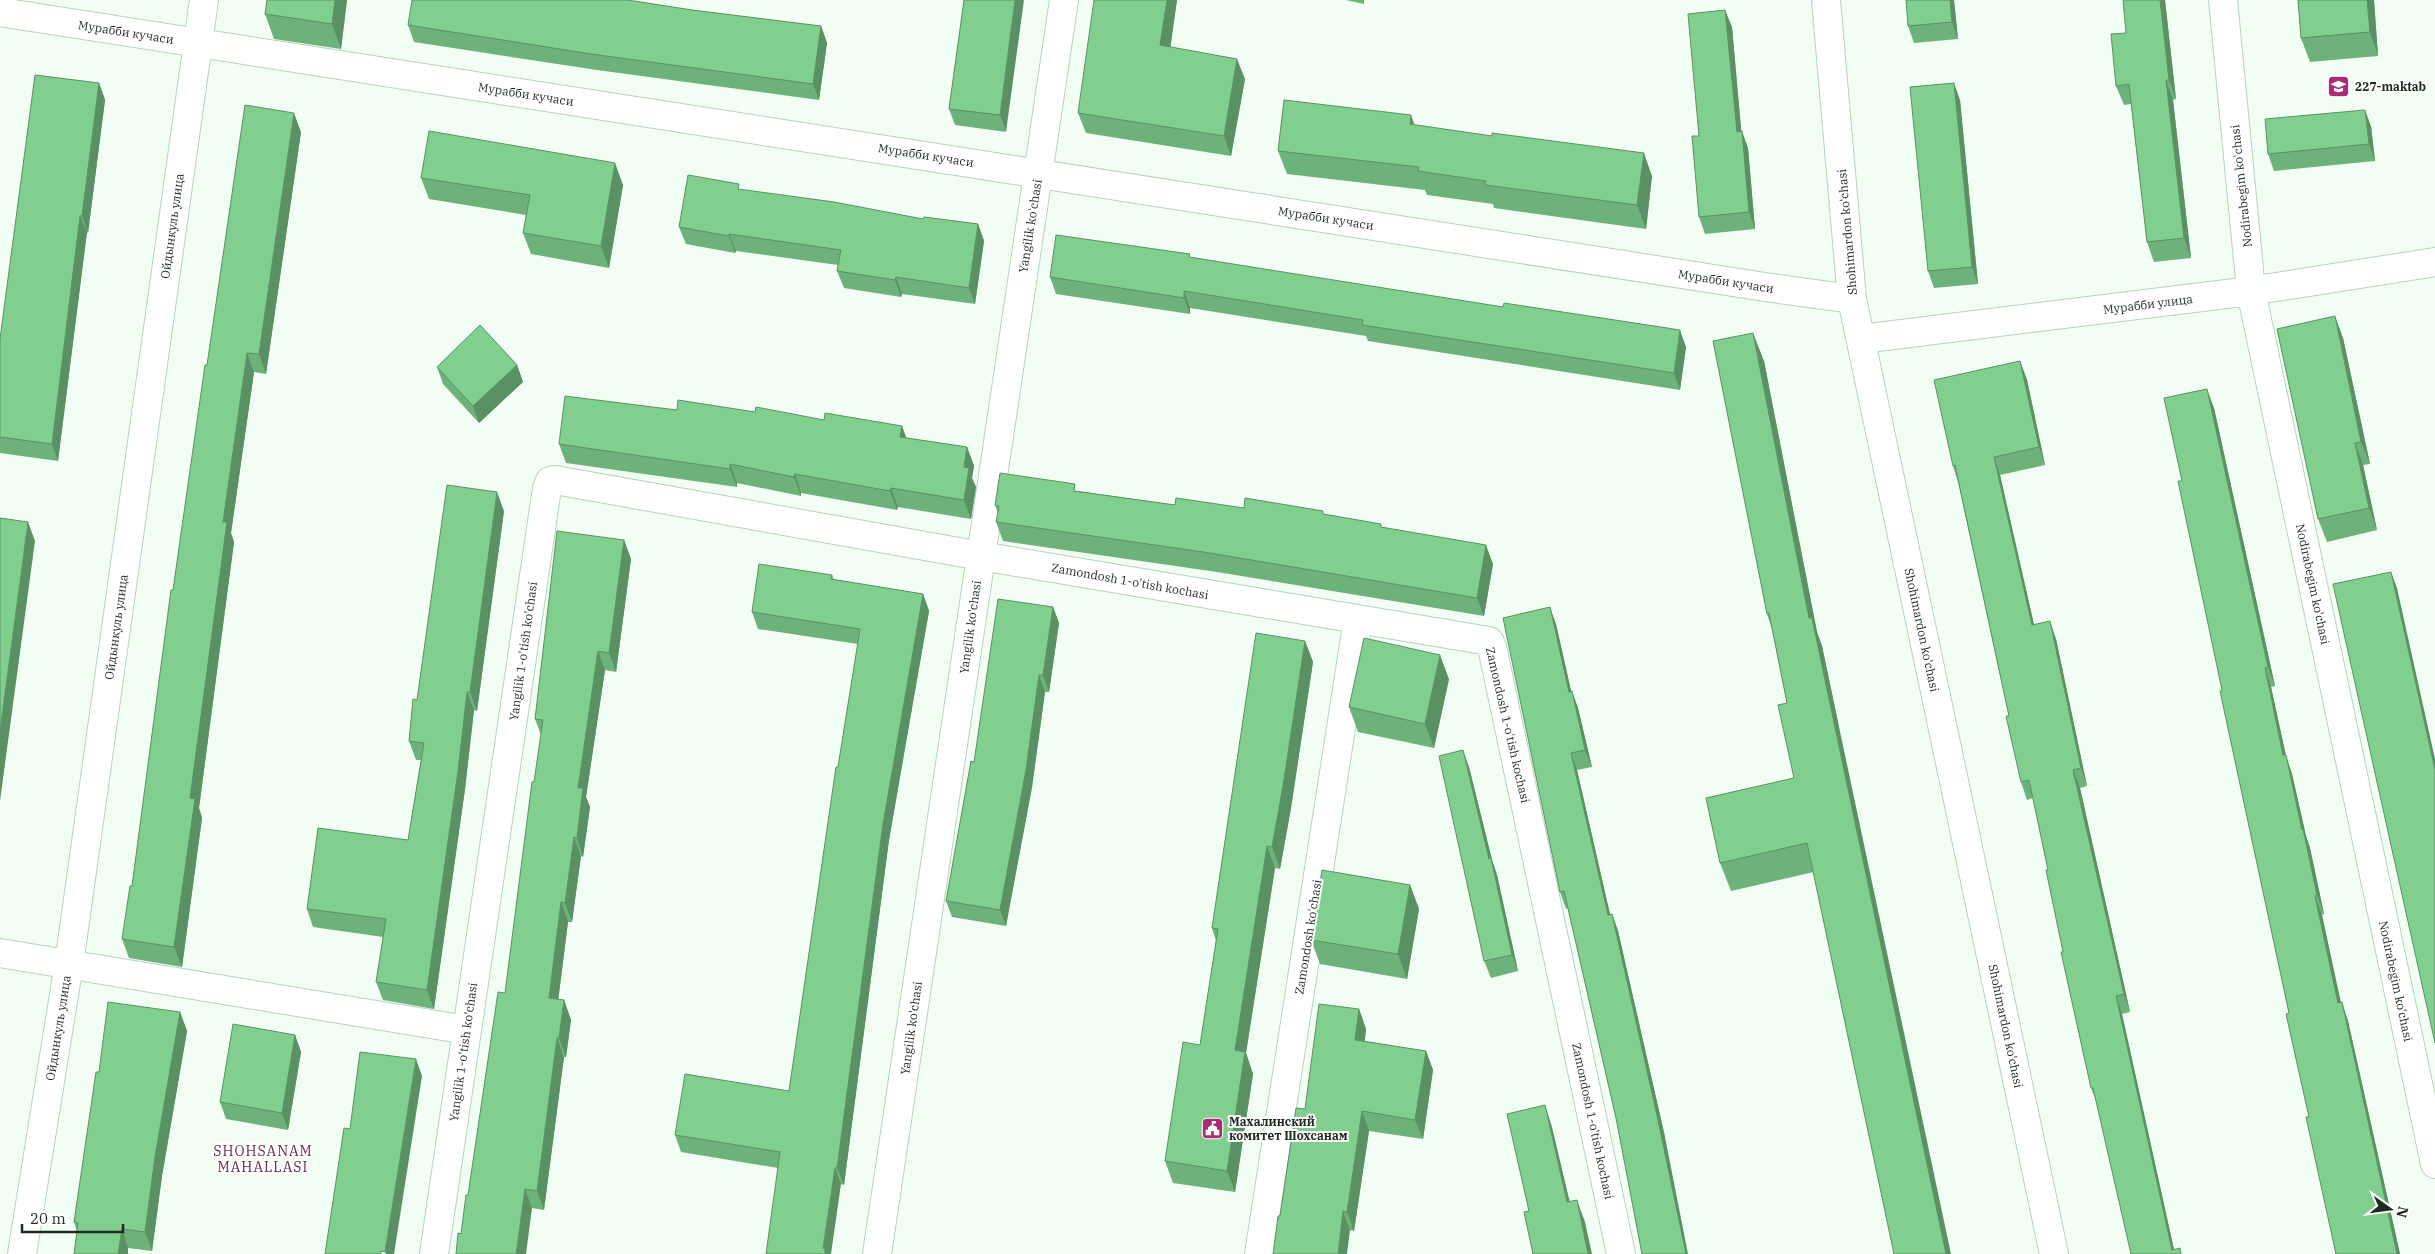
<svg xmlns="http://www.w3.org/2000/svg" width="2435" height="1254" font-family="'IBM Plex Serif',serif">
<style>
.lines{fill:none;stroke-linecap:round;stroke-linejoin:round}
.street-casing{stroke:#b5d4ba;stroke-width:30}
.secondary-casing{stroke:#b5d4ba;stroke-width:30}
.street{stroke:#fff;stroke-width:28}
.secondary{stroke:#fff;stroke-width:28}
.wall{fill:#6eb27b}
.shaded-wall{fill:#5a9164}
.building{fill:#80cf8f;stroke:#5a9164}
.labels{text-anchor:middle;dominant-baseline:central;stroke-width:4;stroke-linejoin:round;paint-order:stroke}
.street-label{font-size:12px;fill:#1e2a20;stroke:#fff}
.poi-label{font-size:12px;font-weight:bold;fill:#1e2a20;stroke:#fff;text-anchor:start}
.neighbourhood-label{font-size:14px;letter-spacing:1px;fill:#6b2b4d;stroke:#fff}
</style>
<rect width="100%" height="100%" fill="#f2fef4"/>
<g class="lines">
<defs>
<path id="street" d="M 2223,0 L 2251,291 L 2435,1164
M 1861,339 L 2251,291 L 2435,262
M 0,953 L 467,1030
M 434,1254 L 547,488 L 550,481 L 555,480 L 981,556 L 1489,641 L 1492,647 L 1621,1254
M 877,1254 L 1064,0
M 1259,1254 L 1358,619"/>
<path id="secondary" d="M 1826,0 L 1852,299 L 2054,1254
M 0,12 L 1765,287 L 1852,299
M 22,1254 L 69,964 L 204,0"/>
</defs>
<use href="#street" class="street-casing"/>
<use href="#secondary" class="secondary-casing"/>
<use href="#street" class="street"/>
<use href="#secondary" class="secondary"/>
</g>
<path class="wall" d="M 267,0 L 347,0 L 341,49 L 274,39 L 265,14 Z
M 964,0 L 1006,132 L 955,125 L 949,109 Z
M 1177,0 L 1170,47 L 1245,79 L 1231,156 L 1086,133 L 1078,113 Z
M 1346,0 L 1364,0 L 1364,4 Z
M 1954,0 L 1958,39 L 1914,43 L 1908,26 Z
M 2165,0 L 2176,99 L 2173,100 L 2191,258 L 2154,262 L 2147,242 L 2131,104 L 2124,105 L 2116,86 L 2126,33 Z
M 2298,0 L 2374,0 L 2378,56 L 2310,62 L 2301,38 Z
M 692,10 L 821,26 L 827,43 L 819,100 L 597,70 L 414,42 L 408,25 Z
M 1732,27 L 1741,132 L 1748,148 L 1755,229 L 1705,234 L 1699,217 L 1699,136 Z
M 99,83 L 105,100 L 88,233 L 87,232 L 58,461 L 0,453 L 0,339 Z
M 1960,100 L 1978,284 L 1934,288 L 1928,271 Z
M 1414,125 L 1652,176 L 1646,229 L 1494,208 L 1493,204 L 1427,195 L 1425,190 L 1287,174 L 1278,151 Z
M 2371,126 L 2375,161 L 2274,171 L 2268,154 Z
M 301,132 L 266,374 L 254,372 L 231,533 L 234,542 L 199,808 L 202,818 L 182,967 L 129,958 L 122,939 L 132,886 L 173,590 L 207,365 Z
M 421,178 L 623,185 L 609,268 L 531,254 L 523,233 L 526,215 L 429,199 Z
M 740,190 L 923,219 L 978,224 L 984,241 L 975,304 L 902,294 L 901,297 L 844,288 L 837,271 L 838,265 L 736,251 L 735,253 L 686,244 L 679,227 Z
M 1191,257 L 1686,347 L 1680,390 L 1368,341 L 1366,336 L 1190,308 L 1190,314 L 1056,294 L 1050,277 Z
M 2343,338 L 2370,464 L 2363,465 L 2377,530 L 2327,542 L 2318,519 Z
M 1764,361 L 1817,632 L 1822,646 L 1838,722 L 1814,872 L 1731,891 L 1720,863 L 1794,778 L 1787,703 L 1772,629 L 1767,614 Z
M 2020,361 L 2027,380 L 2045,465 L 2000,475 L 2034,624 L 2056,639 L 2087,786 L 2080,788 L 2130,1012 L 2122,1014 L 2174,1250 L 2182,1254 L 2126,1228 L 2098,1106 L 2091,1088 L 2063,952 L 2048,870 L 2033,798 L 2027,800 L 2021,782 L 2009,716 L 1958,482 L 1953,466 Z
M 517,365 L 523,382 L 479,423 L 443,384 L 437,367 Z
M 2214,408 L 2275,686 L 2271,687 L 2286,756 L 2292,774 L 2306,836 L 2310,848 L 2324,914 L 2322,915 L 2340,1002 L 2348,1021 L 2400,1254 L 2336,1254 L 2309,1117 L 2289,1013 L 2222,690 L 2182,481 Z
M 677,410 L 755,412 L 824,420 L 902,426 L 906,438 L 967,447 L 974,466 L 972,478 L 976,487 L 971,519 L 898,507 L 897,510 L 801,493 L 801,496 L 737,483 L 737,487 L 566,463 L 559,444 Z
M 1078,491 L 1175,505 L 1244,508 L 1325,514 L 1382,527 L 1493,564 L 1484,616 L 1217,572 L 1003,541 L 996,522 L 998,513 L 995,505 Z
M 504,511 L 477,711 L 474,710 L 465,789 L 434,1009 L 383,1000 L 376,982 L 383,937 L 313,927 L 307,909 L 408,840 L 421,760 L 416,760 L 409,741 L 417,700 Z
M 624,540 L 631,559 L 616,672 L 605,670 L 586,797 L 590,807 L 583,857 L 581,856 L 572,922 L 568,922 L 558,1000 L 564,1000 L 571,1020 L 566,1057 L 564,1057 L 544,1210 L 532,1208 L 461,1234 L 505,993 L 541,735 L 535,719 Z
M 832,575 L 834,580 L 923,594 L 929,611 L 889,840 L 844,1185 L 778,1168 L 681,1152 L 675,1135 L 789,1091 L 838,767 L 858,644 L 758,629 L 752,612 Z
M 1053,607 L 1059,623 L 1049,692 L 1045,692 L 1032,787 L 1006,926 L 952,917 L 946,901 Z
M 1556,624 L 1571,691 L 1578,708 L 1592,767 L 1577,770 L 1610,914 L 1612,914 L 1618,931 L 1665,1137 L 1616,1118 L 1568,908 L 1566,909 L 1560,892 Z
M 1305,641 L 1313,662 L 1291,808 L 1280,869 L 1275,868 L 1246,1053 L 1253,1074 L 1235,1192 L 1173,1183 L 1165,1161 L 1200,1045 L 1216,941 L 1212,928 Z
M 1449,679 L 1434,748 L 1358,732 L 1349,707 Z
M 1469,767 L 1492,860 L 1497,875 L 1518,971 L 1491,978 L 1484,961 Z
M 1410,885 L 1419,909 L 1407,979 L 1320,964 L 1311,940 Z
M 1359,1009 L 1366,1029 L 1365,1041 L 1426,1051 L 1433,1070 L 1423,1139 L 1369,1131 L 1354,1231 L 1280,1216 L 1305,1109 Z
M 180,1012 L 187,1031 L 162,1176 L 152,1251 L 128,1248 L 128,1254 L 74,1254 L 77,1231 L 74,1222 L 99,1072 Z
M 295,1035 L 301,1052 L 288,1130 L 226,1119 L 220,1102 Z"/>
<path class="shaded-wall" d="M 335,0 L 347,0 L 341,49 L 332,24 Z
M 1015,0 L 1024,0 L 1006,132 L 1000,115 Z
M 1167,0 L 1177,0 L 1168,65 L 1160,45 Z
M 1950,0 L 1954,0 L 1958,39 L 1952,22 Z
M 2160,0 L 2165,0 L 2176,99 L 2169,80 Z
M 2367,0 L 2374,0 L 2378,56 L 2370,32 Z
M 1725,10 L 1732,27 L 1743,149 L 1737,132 Z
M 821,26 L 827,43 L 819,100 L 813,84 Z
M 1237,59 L 1245,79 L 1231,156 L 1224,136 Z
M 2166,80 L 2173,100 L 2191,258 L 2184,238 Z
M 99,83 L 105,100 L 88,233 L 82,216 Z
M 1954,83 L 1960,100 L 1978,284 L 1972,267 Z
M 2365,110 L 2371,126 L 2375,161 L 2369,144 Z
M 294,113 L 301,132 L 266,374 L 259,354 Z
M 1411,115 L 1419,138 L 1410,124 Z
M 1742,131 L 1748,148 L 1755,229 L 1749,212 Z
M 1644,153 L 1652,176 L 1646,229 L 1637,205 Z
M 615,163 L 623,185 L 609,268 L 601,246 Z
M 80,216 L 87,232 L 58,461 L 52,444 Z
M 978,224 L 984,241 L 975,304 L 969,288 Z
M 729,234 L 736,251 L 735,253 L 729,236 Z
M 896,277 L 902,294 L 901,297 L 895,280 Z
M 1184,291 L 1190,308 L 1190,314 L 1184,298 Z
M 2335,316 L 2343,338 L 2370,464 L 2361,442 Z
M 1680,330 L 1686,347 L 1680,390 L 1674,373 Z
M 1753,333 L 1764,361 L 1817,632 L 1822,646 L 1838,722 L 1951,1254 L 1946,1254 L 1809,618 Z
M 247,353 L 254,372 L 231,533 L 234,542 L 199,808 L 202,818 L 182,967 L 174,947 L 190,798 L 223,522 Z
M 2020,361 L 2027,380 L 2045,465 L 2039,447 Z
M 517,365 L 523,382 L 479,423 L 473,406 Z
M 2207,389 L 2214,408 L 2275,686 L 2268,667 Z
M 902,426 L 909,445 L 900,437 Z
M 2355,443 L 2363,465 L 2377,530 L 2369,508 Z
M 967,447 L 974,466 L 972,478 L 976,487 L 971,519 L 964,500 L 964,467 Z
M 1994,457 L 2000,475 L 2038,643 L 2032,625 Z
M 730,464 L 737,483 L 737,487 L 730,469 Z
M 795,474 L 801,493 L 801,496 L 794,477 Z
M 891,488 L 898,507 L 897,510 L 890,491 Z
M 497,492 L 504,511 L 477,711 L 470,692 Z
M 28,522 L 35,541 L 0,801 L 0,731 Z
M 624,540 L 631,559 L 616,672 L 609,653 Z
M 1486,545 L 1493,564 L 1484,616 L 1477,598 Z
M 2391,572 L 2397,588 L 2435,759 L 2435,770 Z
M 923,594 L 929,611 L 889,840 L 844,1185 L 837,1168 L 883,824 Z
M 1053,607 L 1059,623 L 1049,692 L 1043,675 Z
M 1550,607 L 1556,624 L 1575,708 L 1569,692 Z
M 2050,621 L 2056,639 L 2087,786 L 2081,768 Z
M 1305,641 L 1313,662 L 1291,808 L 1280,869 L 1272,847 Z
M 598,651 L 605,670 L 586,797 L 590,807 L 583,857 L 577,838 L 578,788 Z
M 1440,655 L 1449,679 L 1434,748 L 1425,724 Z
M 2265,668 L 2271,687 L 2286,756 L 2292,774 L 2306,836 L 2310,848 L 2324,914 L 2317,895 L 2283,755 Z
M 1039,675 L 1045,692 L 1032,787 L 1006,926 L 1000,910 Z
M 1572,691 L 1578,708 L 1592,767 L 1585,750 Z
M 467,692 L 474,710 L 465,789 L 434,1009 L 427,990 Z
M 1463,750 L 1469,767 L 1492,860 L 1497,875 L 1518,971 L 1512,955 Z
M 1571,753 L 1577,770 L 1614,932 L 1608,915 Z
M 2073,770 L 2080,788 L 2130,1012 L 2124,994 Z
M 574,837 L 581,856 L 572,922 L 565,903 Z
M 1267,846 L 1275,868 L 1246,1053 L 1253,1074 L 1235,1192 L 1227,1171 L 1235,1050 Z
M 1410,885 L 1419,909 L 1407,979 L 1398,954 Z
M 2315,896 L 2322,915 L 2345,1021 L 2338,1003 Z
M 561,902 L 568,922 L 556,1018 L 549,998 Z
M 1612,914 L 1618,931 L 1665,1137 L 1688,1254 L 1686,1254 Z
M 2116,996 L 2122,1014 L 2175,1254 L 2172,1250 Z
M 564,1000 L 571,1020 L 566,1057 L 559,1038 Z
M 2342,1002 L 2348,1021 L 2400,1254 L 2397,1254 Z
M 1359,1009 L 1366,1029 L 1362,1059 L 1355,1040 Z
M 180,1012 L 187,1031 L 162,1176 L 152,1251 L 145,1232 L 155,1157 Z
M 295,1035 L 301,1052 L 288,1130 L 282,1113 Z
M 557,1038 L 564,1057 L 544,1210 L 537,1191 Z
M 1426,1051 L 1433,1070 L 1423,1139 L 1415,1120 Z
M 416,1059 L 422,1076 L 394,1254 L 386,1254 L 385,1252 Z
M 1545,1105 L 1552,1127 L 1575,1224 L 1567,1202 Z
M 1362,1111 L 1369,1131 L 1354,1231 L 1347,1212 Z
M 835,1168 L 841,1184 L 831,1254 L 825,1254 L 823,1248 Z
M 525,1189 L 532,1208 L 526,1254 L 516,1254 Z
M 1577,1200 L 1585,1222 L 1592,1254 L 1588,1254 Z
M 1343,1211 L 1350,1230 L 1347,1254 L 1338,1254 Z
M 122,1229 L 128,1248 L 128,1254 L 118,1254 Z"/>
<path class="building" d="M 267,0 L 335,0 L 332,24 L 265,14 Z
M 412,0 L 628,0 L 692,10 L 821,26 L 813,84 L 591,54 L 408,25 Z
M 964,0 L 1015,0 L 1000,115 L 949,109 Z
M 1094,0 L 1167,0 L 1160,45 L 1237,59 L 1224,136 L 1078,113 Z
M 1906,0 L 1950,0 L 1952,22 L 1908,26 Z
M 2123,0 L 2160,0 L 2169,80 L 2166,80 L 2184,238 L 2147,242 L 2129,84 L 2116,86 L 2111,34 L 2126,33 Z
M 2298,0 L 2367,0 L 2370,32 L 2301,38 Z
M 1725,10 L 1737,132 L 1742,131 L 1749,212 L 1699,217 L 1692,136 L 1699,136 L 1688,14 Z
M 35,75 L 99,83 L 82,216 L 80,216 L 52,444 L 0,437 L 0,339 Z
M 1954,83 L 1972,267 L 1928,271 L 1910,87 Z
M 1284,100 L 1411,115 L 1410,124 L 1492,136 L 1492,133 L 1644,153 L 1637,205 L 1485,185 L 1486,181 L 1418,171 L 1419,167 L 1278,151 Z
M 245,105 L 294,113 L 259,354 L 247,353 L 223,522 L 227,522 L 190,798 L 195,799 L 174,947 L 122,939 L 130,886 L 132,886 L 171,590 L 173,590 L 205,365 L 207,365 Z
M 2365,110 L 2369,144 L 2268,154 L 2265,119 Z
M 429,131 L 615,163 L 601,246 L 523,233 L 530,195 L 421,178 Z
M 688,175 L 739,184 L 738,189 L 834,202 L 923,219 L 924,217 L 978,224 L 969,288 L 896,277 L 895,280 L 837,271 L 841,250 L 729,234 L 729,236 L 679,227 Z
M 1056,235 L 1190,254 L 1189,257 L 1503,307 L 1504,303 L 1680,330 L 1674,373 L 1362,325 L 1363,320 L 1184,291 L 1184,298 L 1050,277 Z
M 2335,316 L 2361,442 L 2355,443 L 2369,508 L 2318,519 L 2277,329 Z
M 480,325 L 517,365 L 473,406 L 437,367 Z
M 1753,333 L 1809,618 L 1812,618 L 1828,694 L 1946,1254 L 1894,1254 L 1807,843 L 1720,863 L 1706,798 L 1794,778 L 1778,705 L 1787,703 L 1769,613 L 1767,614 L 1713,341 Z
M 2020,361 L 2039,447 L 1994,457 L 2032,625 L 2050,621 L 2081,768 L 2073,770 L 2124,994 L 2116,996 L 2172,1250 L 2180,1248 L 2181,1254 L 2131,1254 L 2093,1088 L 2091,1088 L 2061,952 L 2063,952 L 2046,870 L 2048,870 L 2029,780 L 2021,782 L 2006,716 L 2009,716 L 1955,465 L 1953,466 L 1934,380 Z
M 2207,389 L 2268,667 L 2265,668 L 2283,755 L 2286,755 L 2302,830 L 2303,829 L 2317,895 L 2315,896 L 2338,1003 L 2342,1002 L 2397,1254 L 2336,1254 L 2306,1117 L 2309,1117 L 2286,1014 L 2289,1013 L 2220,691 L 2222,690 L 2178,481 L 2182,481 L 2164,398 Z
M 565,396 L 677,410 L 678,400 L 755,412 L 756,407 L 824,420 L 825,413 L 902,426 L 900,437 L 967,447 L 964,467 L 969,468 L 964,500 L 891,488 L 890,491 L 795,474 L 794,477 L 730,464 L 730,469 L 559,444 Z
M 1000,473 L 1075,484 L 1074,491 L 1175,505 L 1176,498 L 1244,508 L 1245,498 L 1323,511 L 1323,514 L 1381,524 L 1381,527 L 1486,545 L 1477,598 L 1210,553 L 996,522 L 999,506 L 995,505 Z
M 447,485 L 497,492 L 470,692 L 467,692 L 458,771 L 427,990 L 376,982 L 386,919 L 307,909 L 318,828 L 408,840 L 424,743 L 409,741 L 413,699 L 417,700 Z
M 0,518 L 28,522 L 0,731 Z
M 557,531 L 624,540 L 609,653 L 598,651 L 578,788 L 583,788 L 577,838 L 574,837 L 565,903 L 561,902 L 549,998 L 564,1000 L 559,1038 L 557,1038 L 537,1191 L 525,1189 L 516,1254 L 456,1254 L 458,1233 L 461,1234 L 466,1195 L 468,1195 L 498,992 L 505,993 L 532,782 L 534,782 L 543,720 L 535,719 Z
M 759,564 L 832,575 L 831,579 L 923,594 L 883,824 L 837,1168 L 835,1168 L 823,1248 L 825,1249 L 825,1254 L 766,1254 L 780,1152 L 675,1135 L 685,1074 L 789,1091 L 836,767 L 838,767 L 860,629 L 752,612 Z
M 2391,572 L 2435,770 L 2435,1043 L 2333,584 Z
M 998,599 L 1053,607 L 1043,675 L 1039,675 L 1026,770 L 1000,910 L 946,901 L 971,761 L 974,762 Z
M 1550,607 L 1569,692 L 1572,691 L 1585,750 L 1571,753 L 1608,915 L 1612,914 L 1658,1120 L 1686,1254 L 1642,1254 L 1616,1118 L 1564,891 L 1560,892 L 1503,618 Z
M 1256,633 L 1305,641 L 1283,786 L 1272,847 L 1267,846 L 1235,1050 L 1245,1052 L 1227,1171 L 1165,1161 L 1183,1042 L 1200,1045 L 1218,929 L 1212,928 Z
M 1364,638 L 1440,655 L 1425,724 L 1349,707 Z
M 1463,750 L 1489,859 L 1491,858 L 1512,955 L 1484,961 L 1439,756 Z
M 1322,870 L 1410,885 L 1398,954 L 1311,940 Z
M 108,1002 L 180,1012 L 155,1157 L 145,1232 L 122,1229 L 118,1254 L 74,1254 L 78,1223 L 74,1222 L 96,1072 L 99,1072 Z
M 1319,1004 L 1359,1009 L 1355,1040 L 1426,1051 L 1415,1120 L 1362,1111 L 1347,1212 L 1343,1211 L 1338,1254 L 1273,1254 L 1278,1216 L 1280,1216 L 1296,1108 L 1305,1109 Z
M 233,1024 L 295,1035 L 282,1113 L 220,1102 Z
M 360,1052 L 416,1059 L 385,1252 L 381,1251 L 381,1254 L 325,1254 L 344,1128 L 350,1129 Z
M 1545,1105 L 1567,1202 L 1577,1200 L 1588,1254 L 1533,1254 L 1524,1212 L 1529,1211 L 1507,1114 Z"/>
<defs>
<symbol id="school-square" viewBox="-11 -11 22 22"><rect x="-9" y="-9" width="18" height="18" rx="4" fill="#ac2a76" stroke="#fff"/><path d="M0-5L7-2L0 1L-7-2ZM-4 1L0 2.5L4 1V4Q0 6-4 4Z" fill="#fff"/></symbol>
<symbol id="civic-square" viewBox="-11 -11 22 22"><rect x="-9" y="-9" width="18" height="18" rx="4" fill="#ac2a76" stroke="#fff"/><path d="M-.6-6.5H3V-4.5H.6V-3L4-1V1h2V6H-6V1h2V-1L-.6-3ZM-1.2 2.5V6h2.4V2.5Z" fill="#fff"/></symbol>
</defs>
<g fill-rule="evenodd">
<use href="#school-square" x="2326" y="74" width="25" height="25"/>
<use href="#civic-square" x="1200" y="1116" width="25" height="25"/>
</g>
<g class="labels">
<g class="street-label">
<text transform="translate(126 32) rotate(9)">Мурабби кучаси</text>
<text transform="translate(526 94) rotate(9)">Мурабби кучаси</text>
<text transform="translate(926 155) rotate(9)">Мурабби кучаси</text>
<text transform="translate(2241 186) rotate(-96)">Nodirabegim ko'chasi</text>
<text transform="translate(1326 218) rotate(9)">Мурабби кучаси</text>
<text transform="translate(172 226) rotate(-82)">Ойдынкуль улица</text>
<text transform="translate(1030 226) rotate(-81)">Yangilik ko'chasi</text>
<text transform="translate(1847 232) rotate(-95)">Shohimardon ko'chasi</text>
<text transform="translate(1726 281) rotate(9)">Мурабби кучаси</text>
<text transform="translate(2148 304) rotate(-7)">Мурабби улица</text>
<text transform="translate(1130 581) rotate(10)">Zamondosh 1-o'tish kochasi</text>
<text transform="translate(2313 584) rotate(78)">Nodirabegim ko'chasi</text>
<text transform="translate(116 627) rotate(-82)">Ойдынкуль улица</text>
<text transform="translate(970 627) rotate(-82)">Yangilik ko'chasi</text>
<text transform="translate(1922 630) rotate(78)">Shohimardon ko'chasi</text>
<text transform="translate(523 651) rotate(-82)">Yangilik 1-o'tish ko'chasi</text>
<text transform="translate(1508 725) rotate(77)">Zamondosh 1-o'tish kochasi</text>
<text transform="translate(1308 937) rotate(-81)">Zamondosh ko'chasi</text>
<text transform="translate(2396 981) rotate(78)">Nodirabegim ko'chasi</text>
<text transform="translate(2006 1026) rotate(78)">Shohimardon ko'chasi</text>
<text transform="translate(58 1028) rotate(-81)">Ойдынкуль улица</text>
<text transform="translate(911 1028) rotate(-82)">Yangilik ko'chasi</text>
<text transform="translate(463 1052) rotate(-82)">Yangilik 1-o'tish ko'chasi</text>
<text transform="translate(1593 1121) rotate(78)">Zamondosh 1-o'tish kochasi</text>
</g>
<g class="poi-label">
<text x="2355" y="86">227-maktab</text>
<text x="1229" y="1121">Махалинский<tspan x="1229" dy="14">комитет Шохcанам</tspan></text>
</g>
<g class="neighbourhood-label">
<text x="263" y="1151">SHOHSANAM<tspan x="263" dy="16">MAHALLASI</tspan></text>
</g>
</g>
<g transform="translate(2390 1209) rotate(104)" stroke="#ffffff" stroke-width="4" paint-order="stroke">
<path d="M0-4L9 19L0 12L-9 19Z" fill="#1e2a20"/>
<text y="-8" font-size="14" font-weight="bold" text-anchor="middle" fill="#1e2a20">N</text>
</g>
<path d="M22 1224v8h101v-8" fill="none" stroke="#1e2a20" stroke-width="2.5"/>
<text x="30" y="1224" font-size="15" fill="#1e2a20" stroke="#ffffff" stroke-width="4" paint-order="stroke">20 m</text>
</svg>
